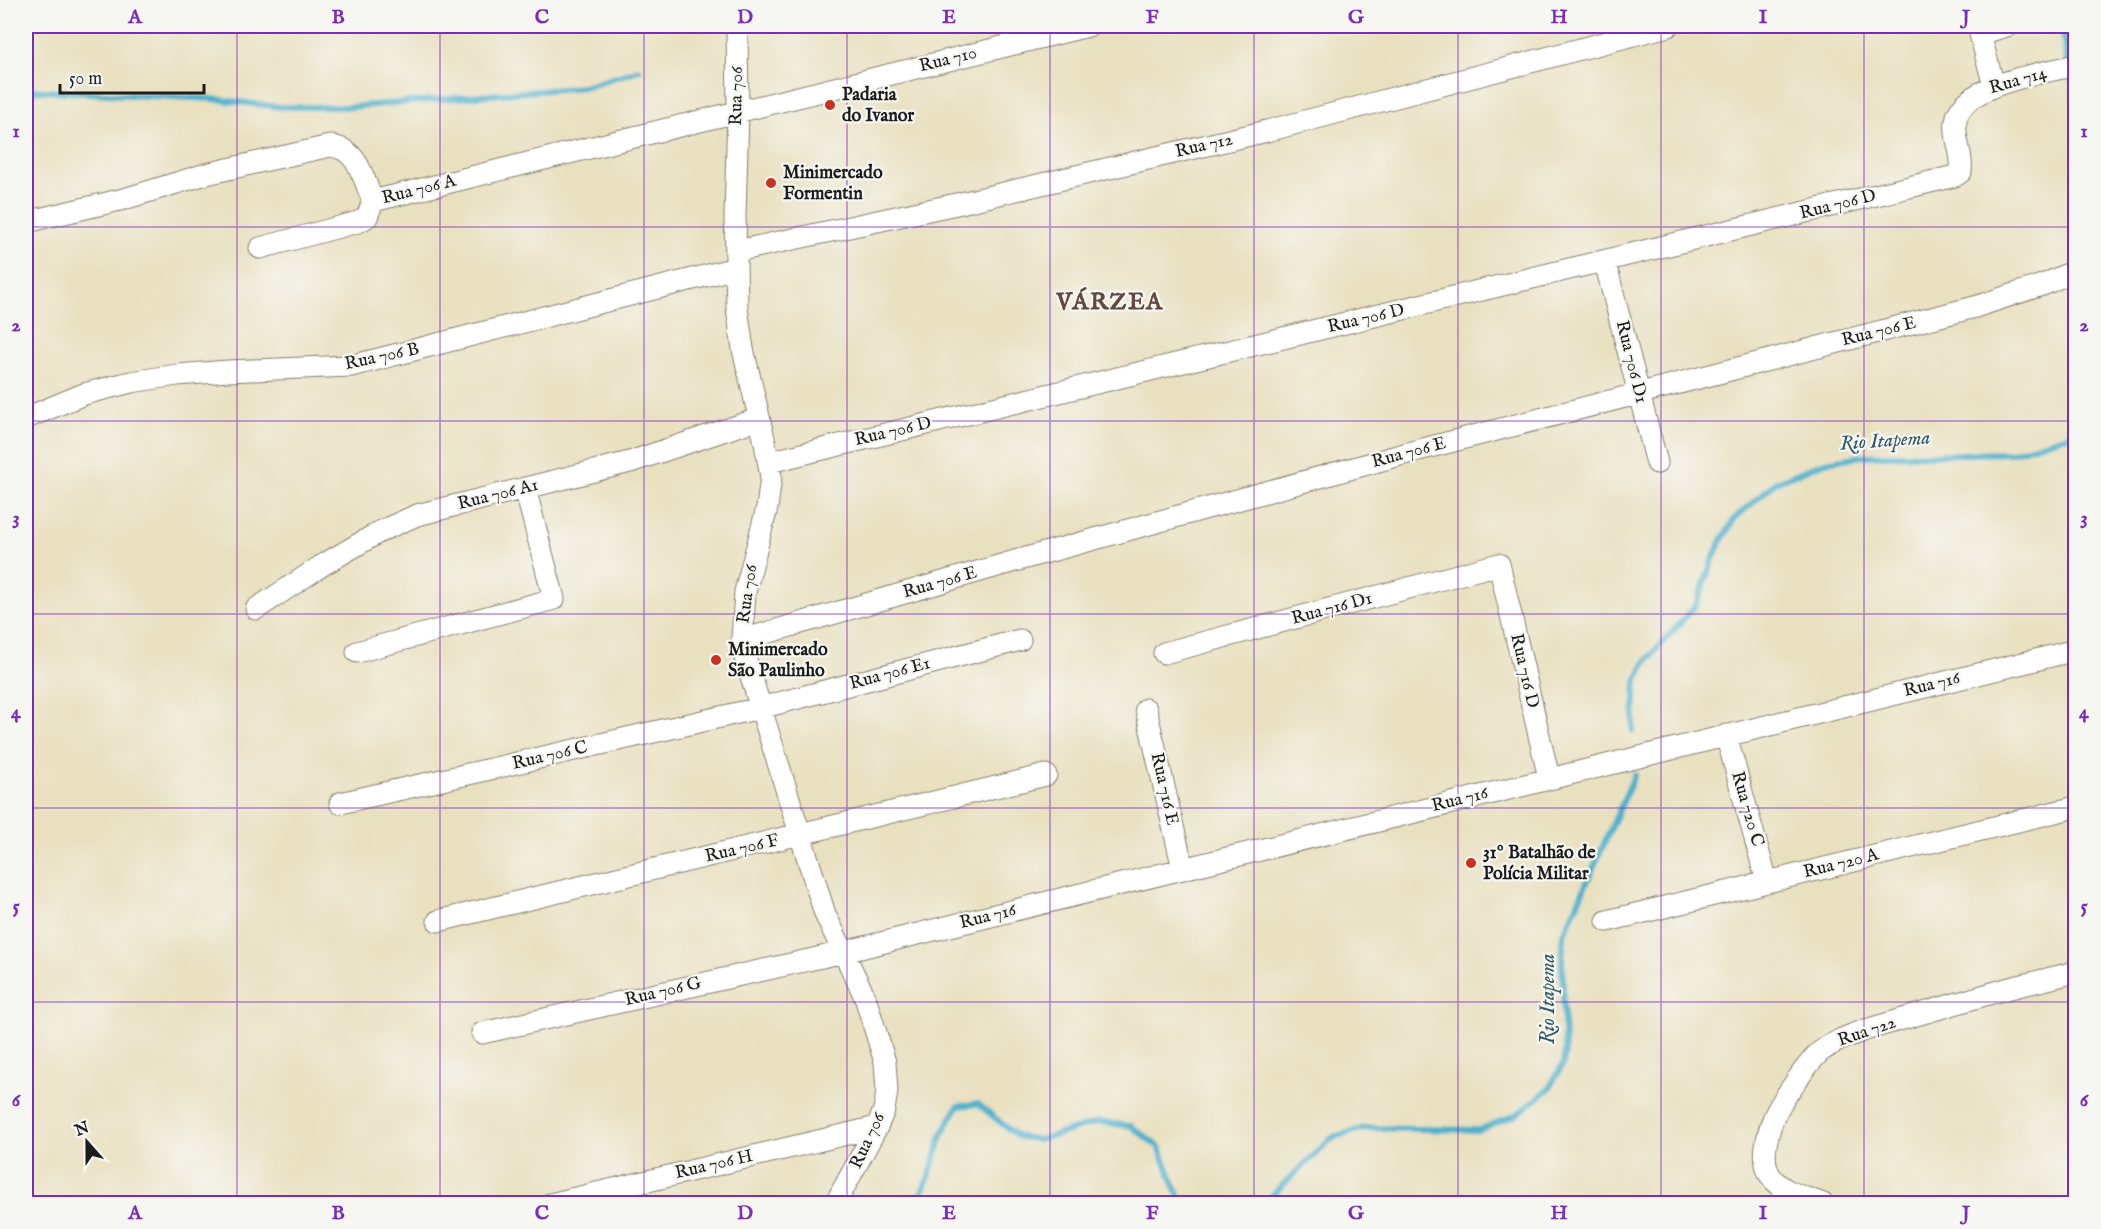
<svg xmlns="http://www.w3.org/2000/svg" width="2101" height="1229" font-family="'IM FELL English',serif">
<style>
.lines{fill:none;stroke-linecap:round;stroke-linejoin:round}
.stream{stroke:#4db0cc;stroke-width:6}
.minor-casing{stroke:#827e6e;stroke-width:23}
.minor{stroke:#fff;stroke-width:21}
.grid{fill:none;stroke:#7b2cbf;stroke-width:1.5;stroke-opacity:0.55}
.poi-dot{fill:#c8321e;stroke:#f6f6f2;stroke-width:2}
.labels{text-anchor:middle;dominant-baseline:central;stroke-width:4.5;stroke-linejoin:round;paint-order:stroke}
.street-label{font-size:18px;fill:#1c1c1c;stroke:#f6f6f2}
.poi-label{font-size:18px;font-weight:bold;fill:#1c1c1c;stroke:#f6f6f2;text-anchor:start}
.water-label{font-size:20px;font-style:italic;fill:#305762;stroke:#f6f6f2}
.district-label{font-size:24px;font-weight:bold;letter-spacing:1.5px;fill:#62483f;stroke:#f6f6f2}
.neatline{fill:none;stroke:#7b2cbf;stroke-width:2}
.grid-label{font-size:20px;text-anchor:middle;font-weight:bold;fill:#7b2cbf}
</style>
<rect width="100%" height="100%" fill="#f6f6f2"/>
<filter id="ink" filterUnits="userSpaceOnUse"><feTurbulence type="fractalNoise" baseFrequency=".0167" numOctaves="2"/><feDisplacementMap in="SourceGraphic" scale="12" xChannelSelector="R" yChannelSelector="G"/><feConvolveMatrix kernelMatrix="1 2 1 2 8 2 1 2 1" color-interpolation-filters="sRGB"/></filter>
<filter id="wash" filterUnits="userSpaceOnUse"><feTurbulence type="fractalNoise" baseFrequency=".008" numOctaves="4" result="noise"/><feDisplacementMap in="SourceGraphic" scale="24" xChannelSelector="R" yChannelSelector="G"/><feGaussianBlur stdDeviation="1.35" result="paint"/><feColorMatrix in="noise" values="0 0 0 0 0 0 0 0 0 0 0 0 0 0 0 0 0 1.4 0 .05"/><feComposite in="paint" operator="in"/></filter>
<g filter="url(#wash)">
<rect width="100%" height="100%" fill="#e9e0bf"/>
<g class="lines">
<path class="stream" d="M 2061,26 L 2076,103
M 26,90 L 214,99 L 280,107 L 351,107 L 583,87 L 639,70
M 1633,731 L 1636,681 L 1647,660 L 1696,605 L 1717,549 L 1734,519 L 1776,482 L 1825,462 L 1862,456 L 2010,453 L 2067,436 L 2076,428
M 916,1204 L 929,1177 L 943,1132 L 958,1106 L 978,1104 L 1017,1136 L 1039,1140 L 1098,1122 L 1131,1126 L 1159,1147 L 1182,1204
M 1263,1204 L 1333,1137 L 1365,1128 L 1479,1130 L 1516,1115 L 1548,1090 L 1563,1064 L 1565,1049 L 1562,959 L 1564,934 L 1635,774"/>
</g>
</g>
<g filter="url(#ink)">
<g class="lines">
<defs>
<path id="minor" d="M 737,26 L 738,111 L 735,216 L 737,308 L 743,349 L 764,438 L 771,477 L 767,508 L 745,592 L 742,640 L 744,654 L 825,914 L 865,997 L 885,1062 L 887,1091 L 884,1110 L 877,1127 L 835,1204
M 1994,86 L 1980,34 L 2007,26
M 26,222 L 124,199 L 206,174 L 330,146 C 358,148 363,178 373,201 L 1088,26
M 260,248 L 358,222 L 367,217 L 373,201
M 737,251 L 961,203 L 1267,131 L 1668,26
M 1605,262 L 1657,463
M 26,418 L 84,394 L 131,382 L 177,375 L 228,371 L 351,366 L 736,268
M 769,462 L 1955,176 L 1961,172 C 1964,155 1953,138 1956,121 C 1961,84 2044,73 2076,65
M 256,609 L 321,566 L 381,531 L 417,515 L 630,462 L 758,419
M 742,640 L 1015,561 L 1415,451 L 1975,307 L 2045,284 L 2076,270
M 357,652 L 554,599 L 525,488
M 1164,653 L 1499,564 L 1549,778
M 1146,709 L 1183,869
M 1726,735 L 1767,882
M 340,803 L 760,708 L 1020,640
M 438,921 L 1046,775
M 1607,921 L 2076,807
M 482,1033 L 844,952 L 2076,650
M 550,1204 L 877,1127
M 1823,1204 C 1806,1197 1785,1193 1773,1179 C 1759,1164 1767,1134 1774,1117 C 1779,1104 1809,1061 1820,1052 C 1834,1041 1849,1036 1865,1030 L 2006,989 L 2076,972"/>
</defs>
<use href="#minor" class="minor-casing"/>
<use href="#minor" class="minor"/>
</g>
</g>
<path class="grid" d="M 237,26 L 237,1204M 440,26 L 440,1204M 644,26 L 644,1204M 847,26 L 847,1204M 1050,26 L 1050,1204M 1254,26 L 1254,1204M 1458,26 L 1458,1204M 1661,26 L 1661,1204M 1864,26 L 1864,1204M 26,227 L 2076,227M 26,421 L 2076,421M 26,614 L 2076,614M 26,808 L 2076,808M 26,1002 L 2076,1002"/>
<g class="poi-dot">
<circle cx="830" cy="105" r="6"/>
<circle cx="771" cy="183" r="6"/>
<circle cx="716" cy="660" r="6"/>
<circle cx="1471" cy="863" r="6"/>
</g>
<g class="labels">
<g class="street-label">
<text transform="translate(948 60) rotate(-14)">Rua 710</text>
<text transform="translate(2018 81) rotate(-16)">Rua 714</text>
<text transform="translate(737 96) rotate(-89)">Rua 706</text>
<text transform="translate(1204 146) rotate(-13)">Rua 712</text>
<text transform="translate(419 190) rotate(-14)">Rua 706 A</text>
<text transform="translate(1838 205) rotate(-14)">Rua 706 D</text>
<text transform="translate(1366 319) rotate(-13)">Rua 706 D</text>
<text transform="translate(1879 332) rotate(-14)">Rua 706 E</text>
<text transform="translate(382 357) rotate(-12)">Rua 706 B</text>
<text transform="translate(1631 362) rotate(76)">Rua 706 D1</text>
<text transform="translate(893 432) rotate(-13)">Rua 706 D</text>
<text transform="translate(1409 453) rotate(-15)">Rua 706 E</text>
<text transform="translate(498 495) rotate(-14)">Rua 706 A1</text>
<text transform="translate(940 583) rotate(-16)">Rua 706 E</text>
<text transform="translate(748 594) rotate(-82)">Rua 706</text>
<text transform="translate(1332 609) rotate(-15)">Rua 716 D1</text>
<text transform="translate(1524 671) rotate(77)">Rua 716 D</text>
<text transform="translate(890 674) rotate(-15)">Rua 706 E1</text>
<text transform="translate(1932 685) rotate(-14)">Rua 716</text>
<text transform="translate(550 756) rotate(-13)">Rua 706 C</text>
<text transform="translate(1164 789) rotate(77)">Rua 716 E</text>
<text transform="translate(1460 800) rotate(-14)">Rua 716</text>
<text transform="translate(1747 809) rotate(74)">Rua 720 C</text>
<text transform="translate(742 849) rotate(-13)">Rua 706 F</text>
<text transform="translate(1841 864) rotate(-14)">Rua 720 A</text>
<text transform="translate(988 917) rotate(-14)">Rua 716</text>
<text transform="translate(663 992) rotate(-13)">Rua 706 G</text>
<text transform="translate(1867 1032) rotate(-19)">Rua 722</text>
<text transform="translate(868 1141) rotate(-65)">Rua 706</text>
<text transform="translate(714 1165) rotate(-13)">Rua 706 H</text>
</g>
<g class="poi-label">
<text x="842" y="95">Padaria<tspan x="842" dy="21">do Ivanor</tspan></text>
<text x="783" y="173">Minimercado<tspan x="783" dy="21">Formentin</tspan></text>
<text x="728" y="650">Minimercado<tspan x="728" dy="21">São Paulinho</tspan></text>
<text x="1483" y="853">31º Batalhão de<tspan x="1483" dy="21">Polícia Militar</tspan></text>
</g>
<g class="water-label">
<text transform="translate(1885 441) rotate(-4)">Rio Itapema</text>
<text transform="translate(1548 999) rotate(-90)">Rio Itapema</text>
</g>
<g class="district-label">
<text x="1110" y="302">VÁRZEA</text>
</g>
</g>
<rect width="2101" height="1229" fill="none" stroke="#f6f6f2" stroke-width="66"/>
<g transform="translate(87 1142) rotate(339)" stroke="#f6f6f2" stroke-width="4.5" paint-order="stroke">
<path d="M0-4.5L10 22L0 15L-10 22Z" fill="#1c1c1c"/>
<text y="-9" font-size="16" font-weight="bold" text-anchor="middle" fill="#1c1c1c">N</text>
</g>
<path d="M60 84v9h144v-9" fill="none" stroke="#1c1c1c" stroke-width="3"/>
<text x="69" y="84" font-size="18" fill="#1c1c1c" stroke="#f6f6f2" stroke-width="4.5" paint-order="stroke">50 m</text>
<rect x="33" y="33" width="2035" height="1163" class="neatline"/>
<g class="grid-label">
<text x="135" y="23">A</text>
<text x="338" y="23">B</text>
<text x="542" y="23">C</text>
<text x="745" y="23">D</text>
<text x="949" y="23">E</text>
<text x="1152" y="23">F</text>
<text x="1356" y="23">G</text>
<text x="1559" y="23">H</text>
<text x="1763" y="23">I</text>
<text x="1966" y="23">J</text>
<text x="16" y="137">1</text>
<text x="2084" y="137">1</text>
<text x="16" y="331">2</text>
<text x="2084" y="331">2</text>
<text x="16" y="524">3</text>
<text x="2084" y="524">3</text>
<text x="16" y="718">4</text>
<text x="2084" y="718">4</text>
<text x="16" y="912">5</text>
<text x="2084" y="912">5</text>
<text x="16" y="1106">6</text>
<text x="2084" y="1106">6</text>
<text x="135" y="1219">A</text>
<text x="338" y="1219">B</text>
<text x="542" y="1219">C</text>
<text x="745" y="1219">D</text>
<text x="949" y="1219">E</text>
<text x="1152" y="1219">F</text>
<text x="1356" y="1219">G</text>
<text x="1559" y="1219">H</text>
<text x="1763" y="1219">I</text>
<text x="1966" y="1219">J</text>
</g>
</svg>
